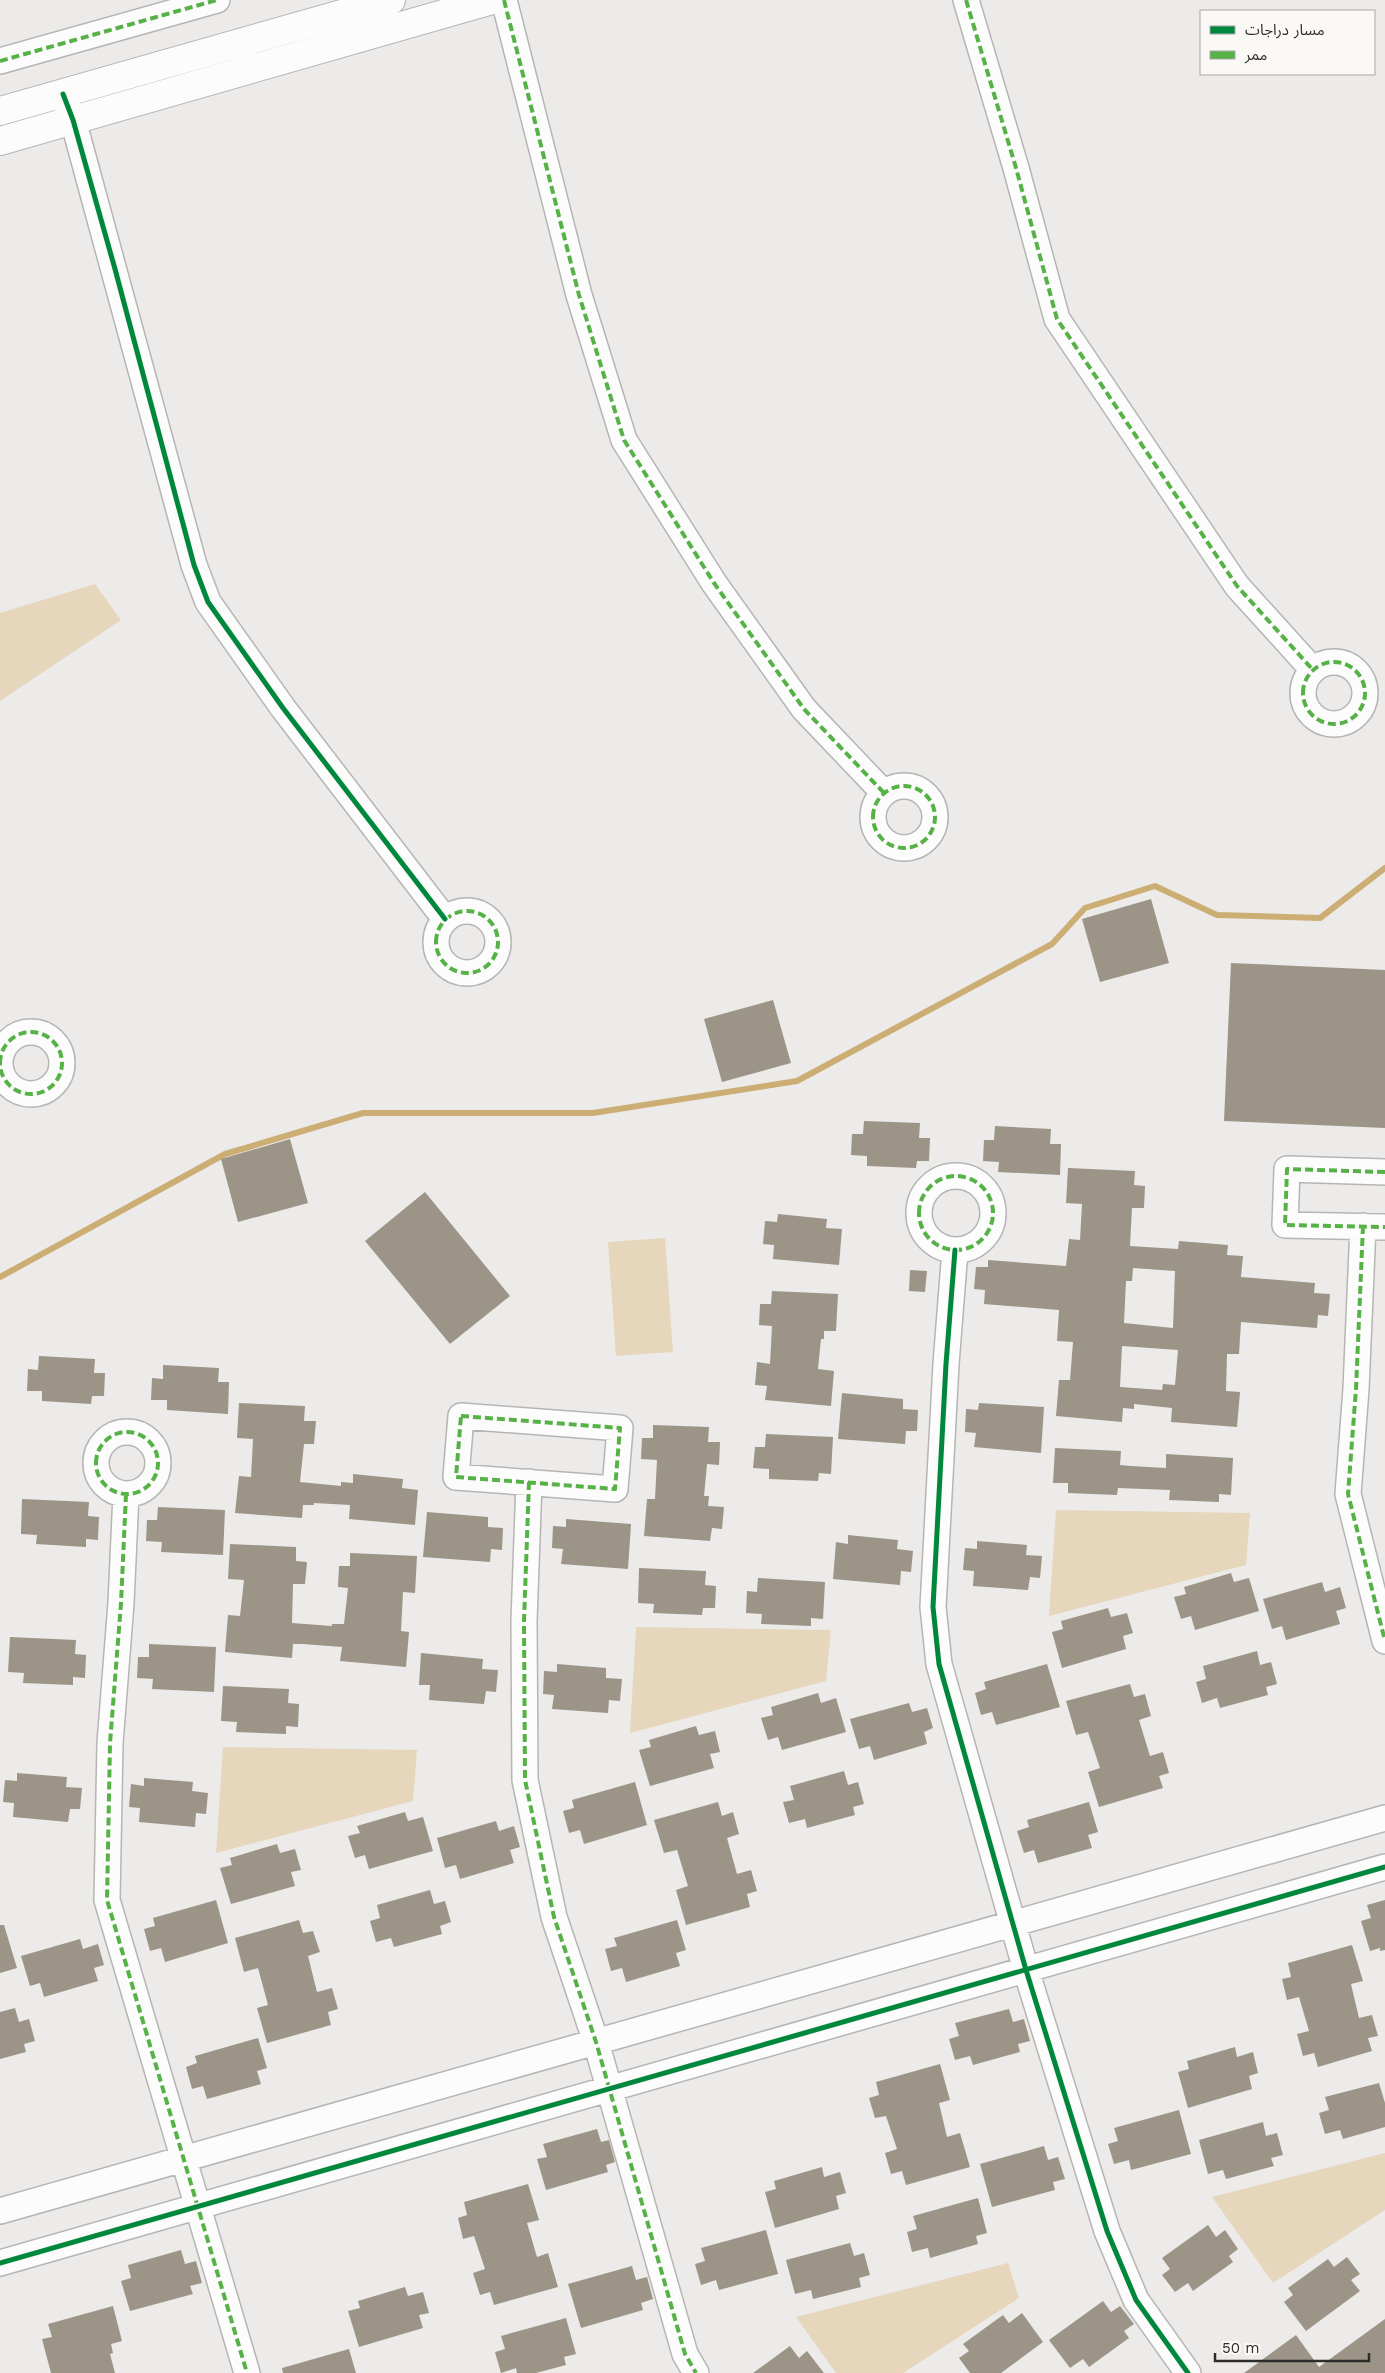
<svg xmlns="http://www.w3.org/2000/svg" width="1385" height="2373" font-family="'Work Sans','Noto Sans Arabic',sans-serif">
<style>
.green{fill:#e6d6bb}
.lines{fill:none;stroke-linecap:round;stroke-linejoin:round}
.stream{stroke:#ccad73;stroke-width:6}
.building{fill:#9b9487;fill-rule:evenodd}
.street-casing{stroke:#b6b5b4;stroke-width:28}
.secondary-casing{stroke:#b6b5b4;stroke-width:30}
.street{stroke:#fcfcfc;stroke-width:25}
.secondary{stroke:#fcfcfc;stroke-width:28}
.quiet{stroke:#56b246;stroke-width:4;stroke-dasharray:8 4;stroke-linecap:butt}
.cycleway-casing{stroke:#fbf9f6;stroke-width:8}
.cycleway{stroke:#00873e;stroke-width:5}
</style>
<rect width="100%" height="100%" fill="#ecebea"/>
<path class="green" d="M 95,584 L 121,620 L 0,701 L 0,613 Z
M 665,1238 L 673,1352 L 616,1356 L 608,1242 Z
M 1056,1510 L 1250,1513 L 1246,1565 L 1049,1616 Z
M 636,1627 L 831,1630 L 826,1681 L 630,1733 Z
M 223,1747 L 417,1750 L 413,1801 L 216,1853 Z
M 1385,2153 L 1385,2210 L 1273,2283 L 1212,2197 Z
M 1008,2263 L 1019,2298 L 903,2373 L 836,2373 L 796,2317 Z"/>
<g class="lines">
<path class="stream" d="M 0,1277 L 225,1154 L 363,1113 L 593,1113 L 797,1081 L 1052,944 L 1085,908 L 1155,886 L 1217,915 L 1320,918 L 1385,868"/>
</g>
<path class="building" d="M 1151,899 L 1169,963 L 1100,982 L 1082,919 Z
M 1231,963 L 1385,970 L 1385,1128 L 1224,1121 Z
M 773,1000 L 791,1063 L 722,1082 L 704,1019 Z
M 864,1121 L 920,1123 L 919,1138 L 930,1138 L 929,1161 L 917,1161 L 916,1168 L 867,1166 L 867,1156 L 851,1155 L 852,1134 L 863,1134 Z
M 995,1126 L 1051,1129 L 1050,1144 L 1061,1144 L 1060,1175 L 998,1172 L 999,1162 L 983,1161 L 984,1140 L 994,1140 Z
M 290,1139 L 308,1203 L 238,1222 L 221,1159 Z
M 1068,1168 L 1135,1171 L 1134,1185 L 1145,1186 L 1144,1208 L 1132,1208 L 1130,1246 L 1178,1249 L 1179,1241 L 1228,1245 L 1227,1255 L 1243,1256 L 1241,1277 L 1315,1283 L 1314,1293 L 1330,1294 L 1328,1316 L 1318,1315 L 1317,1328 L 1241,1322 L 1239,1354 L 1227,1354 L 1226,1391 L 1240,1392 L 1237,1427 L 1171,1422 L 1172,1408 L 1134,1404 L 1134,1409 L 1123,1408 L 1122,1422 L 1056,1416 L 1059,1380 L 1070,1380 L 1073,1342 L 1057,1341 L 1059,1310 L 984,1304 L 985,1290 L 974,1289 L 976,1267 L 988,1267 L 988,1260 L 1066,1266 L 1069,1239 L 1080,1240 L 1082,1204 L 1066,1203 ZM 1133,1268 L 1175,1271 L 1173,1328 L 1124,1323 L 1126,1281 L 1132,1281 ZM 1122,1346 L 1178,1350 L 1175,1385 L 1163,1384 L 1162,1390 L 1120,1387 Z
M 425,1192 L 510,1296 L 450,1344 L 365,1241 Z
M 778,1214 L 827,1219 L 826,1228 L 842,1229 L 839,1265 L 773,1259 L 774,1245 L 763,1244 L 765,1221 L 777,1222 Z
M 910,1270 L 927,1271 L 925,1292 L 909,1291 Z
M 772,1291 L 838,1294 L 836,1331 L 824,1331 L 824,1339 L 821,1339 L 818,1369 L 834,1371 L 831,1406 L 765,1400 L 767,1386 L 755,1385 L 757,1362 L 770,1364 L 772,1326 L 759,1325 L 760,1304 L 771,1304 Z
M 39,1356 L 95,1359 L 94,1373 L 105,1373 L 104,1396 L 92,1396 L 91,1404 L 42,1401 L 42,1391 L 27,1391 L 28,1369 L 38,1370 Z
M 163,1365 L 219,1368 L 218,1382 L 229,1382 L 228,1414 L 167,1410 L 167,1400 L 151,1400 L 152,1378 L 163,1379 Z
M 842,1393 L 903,1399 L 903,1409 L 918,1410 L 917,1431 L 906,1431 L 905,1444 L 838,1439 Z
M 239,1403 L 305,1406 L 304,1421 L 316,1421 L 314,1444 L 304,1444 L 300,1482 L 341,1486 L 341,1482 L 353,1483 L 353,1474 L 403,1479 L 402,1488 L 418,1490 L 415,1525 L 349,1519 L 350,1505 L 314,1503 L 314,1505 L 303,1505 L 302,1518 L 235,1513 L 239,1476 L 251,1477 L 253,1439 L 237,1438 Z
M 979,1403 L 1044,1407 L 1041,1453 L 974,1447 L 976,1433 L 965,1432 L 966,1409 L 978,1410 Z
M 653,1425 L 709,1427 L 708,1442 L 720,1442 L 719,1465 L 707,1464 L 704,1496 L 709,1496 L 708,1506 L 724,1507 L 722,1529 L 712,1528 L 710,1541 L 644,1536 L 647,1499 L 655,1499 L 657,1460 L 641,1459 L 642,1438 L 653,1438 Z
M 766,1434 L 833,1437 L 831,1474 L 819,1473 L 818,1481 L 769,1479 L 769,1469 L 753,1468 L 755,1447 L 765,1447 Z
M 1055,1448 L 1121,1451 L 1120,1465 L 1131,1466 L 1166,1468 L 1166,1454 L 1233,1458 L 1231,1495 L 1219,1494 L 1219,1502 L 1169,1500 L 1170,1490 L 1118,1488 L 1117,1495 L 1068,1493 L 1068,1483 L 1053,1483 Z
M 22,1499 L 89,1502 L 88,1516 L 99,1517 L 98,1540 L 86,1539 L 86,1547 L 36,1544 L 37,1535 L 21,1534 Z
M 158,1507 L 225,1510 L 223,1555 L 161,1552 L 162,1542 L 146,1541 L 147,1520 L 157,1520 Z
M 427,1512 L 488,1517 L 488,1527 L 503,1528 L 502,1550 L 491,1549 L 490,1562 L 423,1557 Z
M 566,1519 L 631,1524 L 628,1569 L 561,1564 L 563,1549 L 552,1548 L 553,1526 L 566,1527 Z
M 848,1535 L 898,1540 L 897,1549 L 913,1551 L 911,1572 L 901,1571 L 900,1585 L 833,1579 L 836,1542 L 848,1544 Z
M 977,1541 L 1027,1545 L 1026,1555 L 1042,1556 L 1040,1578 L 1030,1577 L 1028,1590 L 973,1586 L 974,1571 L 963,1570 L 965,1548 L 977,1549 Z
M 230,1544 L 296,1547 L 296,1561 L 307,1562 L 305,1584 L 293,1584 L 292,1623 L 332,1626 L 332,1624 L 344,1624 L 348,1588 L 338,1587 L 339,1566 L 350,1566 L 350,1553 L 417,1556 L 415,1593 L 403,1592 L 401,1631 L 409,1632 L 406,1667 L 340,1661 L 342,1647 L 303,1644 L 293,1644 L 292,1658 L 225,1652 L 228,1615 L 240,1616 L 244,1580 L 228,1579 Z
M 639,1568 L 706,1571 L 705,1585 L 716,1586 L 715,1608 L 703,1608 L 702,1615 L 653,1613 L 654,1604 L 638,1603 Z
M 1231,1573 L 1234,1582 L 1249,1578 L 1259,1611 L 1195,1630 L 1191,1616 L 1181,1619 L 1174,1597 L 1186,1594 L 1184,1587 Z
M 758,1578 L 825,1582 L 823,1619 L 811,1618 L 811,1626 L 761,1624 L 762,1614 L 746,1613 L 747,1591 L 757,1592 Z
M 1322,1582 L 1325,1592 L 1340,1587 L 1346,1608 L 1336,1611 L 1340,1624 L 1286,1640 L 1282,1626 L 1272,1629 L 1263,1599 Z
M 1108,1608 L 1111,1617 L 1127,1613 L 1133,1633 L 1123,1636 L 1126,1649 L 1062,1668 L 1052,1632 L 1063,1629 L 1061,1621 Z
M 10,1637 L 76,1640 L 75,1654 L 86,1655 L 85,1678 L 73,1677 L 73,1685 L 23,1683 L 24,1673 L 8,1672 Z
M 149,1644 L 216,1647 L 214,1692 L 152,1689 L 153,1679 L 137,1678 L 138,1657 L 149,1657 Z
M 1257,1651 L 1260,1665 L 1271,1662 L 1277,1684 L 1266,1687 L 1268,1695 L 1220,1708 L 1217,1698 L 1202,1703 L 1196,1682 L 1206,1679 L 1203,1666 Z
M 421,1653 L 483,1659 L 482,1669 L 498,1670 L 496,1692 L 486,1691 L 484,1704 L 429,1700 L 430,1685 L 419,1685 Z
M 557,1664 L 606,1668 L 606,1678 L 622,1679 L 620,1701 L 609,1700 L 608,1713 L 552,1709 L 554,1695 L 543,1694 L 544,1671 L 557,1672 Z
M 1047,1664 L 1060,1707 L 996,1725 L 992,1712 L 981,1715 L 975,1693 L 986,1689 L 984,1682 Z
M 1130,1684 L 1134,1697 L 1145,1694 L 1151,1716 L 1139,1720 L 1150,1756 L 1163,1752 L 1169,1773 L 1159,1776 L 1163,1788 L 1099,1807 L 1088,1772 L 1100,1768 L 1088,1732 L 1076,1735 L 1066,1701 Z
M 223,1686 L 289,1689 L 288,1703 L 299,1704 L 298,1727 L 286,1726 L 286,1734 L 236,1732 L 237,1722 L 221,1721 Z
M 818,1693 L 821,1703 L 836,1698 L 846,1732 L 782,1750 L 778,1737 L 768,1740 L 761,1718 L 773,1715 L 771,1707 Z
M 909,1703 L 912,1712 L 927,1708 L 933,1728 L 924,1732 L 927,1744 L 874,1760 L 870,1746 L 859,1749 L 850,1719 Z
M 696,1726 L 699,1735 L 715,1731 L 720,1752 L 710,1754 L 714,1768 L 650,1786 L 639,1750 L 651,1747 L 649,1740 Z
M 844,1771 L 848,1785 L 858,1782 L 864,1804 L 853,1807 L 855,1815 L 807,1828 L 805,1819 L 789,1823 L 783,1802 L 794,1800 L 790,1786 Z
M 17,1773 L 67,1777 L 66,1787 L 82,1788 L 80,1809 L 70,1809 L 68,1822 L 13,1817 L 14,1803 L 3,1802 L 5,1780 L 17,1781 Z
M 144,1778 L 193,1782 L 192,1791 L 208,1793 L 206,1814 L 196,1813 L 195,1827 L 139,1822 L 140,1808 L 129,1807 L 131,1784 L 144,1786 Z
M 635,1782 L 647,1825 L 584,1844 L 580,1830 L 569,1833 L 563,1811 L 574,1808 L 572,1800 Z
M 718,1802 L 722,1816 L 733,1812 L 739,1834 L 727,1838 L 737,1874 L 751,1870 L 757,1891 L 747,1894 L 750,1907 L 686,1925 L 676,1890 L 688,1886 L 677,1850 L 664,1853 L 654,1820 Z
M 1089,1802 L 1098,1832 L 1088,1835 L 1092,1848 L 1038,1863 L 1034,1850 L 1024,1853 L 1017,1831 L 1029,1827 L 1027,1820 Z
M 405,1812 L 408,1821 L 423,1817 L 433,1851 L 369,1869 L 365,1855 L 355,1858 L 348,1836 L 360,1833 L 357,1826 Z
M 496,1821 L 499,1831 L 514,1826 L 520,1847 L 510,1850 L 514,1863 L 460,1879 L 456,1865 L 445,1868 L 437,1838 Z
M 277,1844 L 280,1853 L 295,1849 L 301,1870 L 291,1872 L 295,1886 L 231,1904 L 220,1868 L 232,1865 L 230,1858 Z
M 430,1890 L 434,1904 L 445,1901 L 451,1922 L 440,1926 L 442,1934 L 394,1947 L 391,1938 L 376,1942 L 370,1921 L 380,1918 L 377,1905 Z
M 216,1900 L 228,1943 L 165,1962 L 161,1948 L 150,1951 L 144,1929 L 155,1926 L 153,1918 Z
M 1385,1900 L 1385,1950 L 1380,1951 L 1380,1948 L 1370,1951 L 1361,1921 L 1371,1918 L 1367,1905 Z
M 299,1920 L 303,1933 L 313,1931 L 320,1952 L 308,1956 L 317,1992 L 332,1988 L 338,2009 L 328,2012 L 331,2025 L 267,2043 L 257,2008 L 268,2005 L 258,1968 L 244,1972 L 235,1938 Z
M 677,1920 L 686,1950 L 676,1953 L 680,1966 L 626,1982 L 622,1968 L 611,1971 L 605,1949 L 617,1946 L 614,1938 Z
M 0,1925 L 4,1925 L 17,1968 L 0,1973 Z
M 80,1939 L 83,1949 L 98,1944 L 104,1965 L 94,1968 L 98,1981 L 44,1997 L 40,1983 L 30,1986 L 21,1956 Z
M 1352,1945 L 1363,1981 L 1351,1984 L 1359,2018 L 1372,2015 L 1378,2036 L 1368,2038 L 1372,2051 L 1318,2067 L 1314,2053 L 1303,2056 L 1297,2034 L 1309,2031 L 1299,1997 L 1287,2000 L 1282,1979 L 1291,1977 L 1288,1963 Z
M 15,2008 L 19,2022 L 29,2019 L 35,2041 L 24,2044 L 26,2052 L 0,2059 L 0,2012 Z
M 1009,2009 L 1013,2022 L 1024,2019 L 1030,2041 L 1018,2044 L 1020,2052 L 973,2065 L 970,2056 L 955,2060 L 949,2039 L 959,2036 L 955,2023 Z
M 258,2038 L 267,2068 L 257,2071 L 261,2084 L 207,2099 L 203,2086 L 192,2089 L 186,2067 L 197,2063 L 195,2056 Z
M 1235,2047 L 1237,2057 L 1253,2052 L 1258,2073 L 1249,2076 L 1252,2089 L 1188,2108 L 1178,2072 L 1189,2069 L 1187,2061 Z
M 940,2064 L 950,2100 L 939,2103 L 947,2137 L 960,2133 L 970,2167 L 906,2185 L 902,2171 L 891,2174 L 885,2153 L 897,2149 L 886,2116 L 875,2118 L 869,2098 L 879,2095 L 876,2082 Z
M 1379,2083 L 1385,2103 L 1385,2127 L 1343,2139 L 1340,2130 L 1325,2134 L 1319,2113 L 1329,2110 L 1325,2097 Z
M 1179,2110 L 1191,2154 L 1131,2170 L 1129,2160 L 1114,2164 L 1108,2144 L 1118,2141 L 1114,2128 Z
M 1263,2122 L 1266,2136 L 1277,2133 L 1283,2155 L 1271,2158 L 1274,2166 L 1226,2179 L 1223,2170 L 1208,2174 L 1199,2140 Z
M 597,2129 L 601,2142 L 609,2140 L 615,2162 L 606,2165 L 608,2172 L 546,2190 L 537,2159 L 547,2157 L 543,2144 Z
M 1044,2146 L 1048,2160 L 1058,2157 L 1065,2179 L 1053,2182 L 1055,2190 L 992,2207 L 980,2164 Z
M 822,2167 L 824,2177 L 840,2172 L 846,2193 L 836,2196 L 839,2209 L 775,2228 L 765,2192 L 776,2189 L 774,2181 Z
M 528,2184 L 539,2220 L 527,2223 L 537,2257 L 548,2253 L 558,2287 L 494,2305 L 490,2292 L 480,2295 L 473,2273 L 485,2269 L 474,2236 L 463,2239 L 458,2218 L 467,2215 L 464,2202 Z
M 978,2198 L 987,2233 L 976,2236 L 978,2244 L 930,2258 L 928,2248 L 912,2252 L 907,2232 L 917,2229 L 913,2216 Z
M 1208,2225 L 1216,2237 L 1225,2230 L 1238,2249 L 1229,2256 L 1233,2262 L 1193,2291 L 1188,2283 L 1175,2292 L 1162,2275 L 1170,2269 L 1162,2258 Z
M 766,2230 L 778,2274 L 719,2290 L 716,2280 L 701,2285 L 695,2264 L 705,2261 L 701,2248 Z
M 850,2243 L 854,2256 L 864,2253 L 870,2275 L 859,2278 L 861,2287 L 813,2299 L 811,2290 L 795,2294 L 786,2260 Z
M 181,2250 L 185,2264 L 196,2261 L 202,2283 L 190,2286 L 193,2294 L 130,2311 L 121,2281 L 131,2278 L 128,2265 Z
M 1347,2257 L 1360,2274 L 1351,2280 L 1360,2291 L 1306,2331 L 1284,2302 L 1293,2295 L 1288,2288 L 1328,2259 L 1334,2267 Z
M 632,2266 L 636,2280 L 647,2277 L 653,2299 L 641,2303 L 643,2310 L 581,2328 L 568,2284 Z
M 405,2287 L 408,2296 L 423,2292 L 429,2313 L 419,2315 L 423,2328 L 359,2347 L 348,2311 L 360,2308 L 358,2301 Z
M 1103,2301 L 1111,2312 L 1120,2306 L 1134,2324 L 1124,2331 L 1129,2338 L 1089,2367 L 1083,2359 L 1070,2368 L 1049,2340 Z
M 113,2306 L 122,2341 L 111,2344 L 113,2353 L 110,2354 L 115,2373 L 51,2373 L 42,2339 L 52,2337 L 48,2324 Z
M 1022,2313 L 1043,2342 L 1001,2373 L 970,2373 L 959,2358 L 969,2351 L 963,2344 L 1003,2315 L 1009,2323 Z
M 566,2318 L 576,2354 L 564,2357 L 566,2365 L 536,2373 L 517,2373 L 516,2368 L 501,2373 L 495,2352 L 505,2349 L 501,2336 Z
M 1385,2319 L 1385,2373 L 1244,2373 L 1296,2335 L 1319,2367 Z
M 790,2346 L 799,2358 L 807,2351 L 824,2373 L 753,2373 Z
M 349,2349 L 356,2373 L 283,2373 L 282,2368 Z"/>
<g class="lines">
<defs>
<path id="street" d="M 504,0 L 579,295 L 624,440 L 714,583 L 804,709 L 884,793
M 966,0 L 1016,168 L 1057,319 L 1237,586 L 1313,670
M 0,61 L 217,0
M 65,101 L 73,120 L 194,565 L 208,602 L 283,708 L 445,919
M1303 693a31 31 0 1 1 62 0a31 31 0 1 1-62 0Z
M873 817a31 31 0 1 1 62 0a31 31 0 1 1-62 0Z
M436 942a31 31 0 1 1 62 0a31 31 0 1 1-62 0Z
M0 1063a31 31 0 1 1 62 0a31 31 0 1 1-62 0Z
M 1385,1172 L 1287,1169 L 1285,1225 L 1385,1227
M919 1213a37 37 0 1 1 74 0a37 37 0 1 1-74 0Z
M 1363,1226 L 1356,1389 L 1348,1494 L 1385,1641
M 955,1250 L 946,1364 L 933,1607 L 939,1664 L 1026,1970 L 1107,2231 L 1136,2300 L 1188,2373
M 461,1416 L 620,1428 L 615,1489 L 456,1477 Z
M96 1463a31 31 0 1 1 62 0a31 31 0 1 1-62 0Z
M 529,1482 L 524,1621 L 525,1780 L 554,1917 L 596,2042 L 685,2354 L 696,2373
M 126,1494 L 121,1603 L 110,1743 L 107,1900 L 247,2373
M 0,2211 L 1385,1818
M 0,2263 L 1385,1867"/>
<path id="secondary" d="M 0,111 L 391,0
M 0,141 L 492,0"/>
</defs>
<use href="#street" class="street-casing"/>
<use href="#secondary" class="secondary-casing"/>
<use href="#street" class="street"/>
<use href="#secondary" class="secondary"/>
<path class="quiet" d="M 504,0 L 579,295 L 624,440 L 714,583 L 804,709 L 884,793
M 966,0 L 1016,168 L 1057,319 L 1237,586 L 1313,670
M 0,61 L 217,0
M1303 693a31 31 0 1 1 62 0a31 31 0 1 1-62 0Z
M873 817a31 31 0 1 1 62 0a31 31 0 1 1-62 0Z
M436 942a31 31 0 1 1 62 0a31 31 0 1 1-62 0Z
M0 1063a31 31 0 1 1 62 0a31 31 0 1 1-62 0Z
M 1385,1172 L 1287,1169 L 1285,1225 L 1385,1227
M919 1213a37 37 0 1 1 74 0a37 37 0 1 1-74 0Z
M 1363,1226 L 1356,1389 L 1348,1494 L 1385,1641
M 461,1416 L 620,1428 L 615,1489 L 456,1477 Z
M96 1463a31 31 0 1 1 62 0a31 31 0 1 1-62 0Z
M 529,1482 L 524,1621 L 525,1780 L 554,1917 L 596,2042 L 685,2354 L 696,2373
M 126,1494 L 121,1603 L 110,1743 L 107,1900 L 247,2373"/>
<defs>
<path id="cycleway" d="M 63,94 L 73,120 L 115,269 L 194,565 L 208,602 L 283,708 L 445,919
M 955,1250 L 946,1364 L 933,1607 L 939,1664 L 1026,1970 L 1107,2231 L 1136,2300 L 1188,2373
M 0,2263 L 1385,1867"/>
</defs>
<use href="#cycleway" class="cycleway-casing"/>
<use href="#cycleway" class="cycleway"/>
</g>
<rect x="1200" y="10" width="175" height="65" fill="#fbf9f6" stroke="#a9a7a5"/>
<rect x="1210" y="26" width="25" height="8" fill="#00873e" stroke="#a9a7a5"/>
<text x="1245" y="35" font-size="15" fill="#2e2d2c">مسار دراجات</text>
<rect x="1210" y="51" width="25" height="8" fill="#56b246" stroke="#a9a7a5"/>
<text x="1245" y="60" font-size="15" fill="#2e2d2c">ممر</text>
<path d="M1215 2353v8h154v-8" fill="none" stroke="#2e2d2c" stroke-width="2.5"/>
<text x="1222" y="2353" font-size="15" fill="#2e2d2c" stroke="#fbf9f6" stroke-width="4" paint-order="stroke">50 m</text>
</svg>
